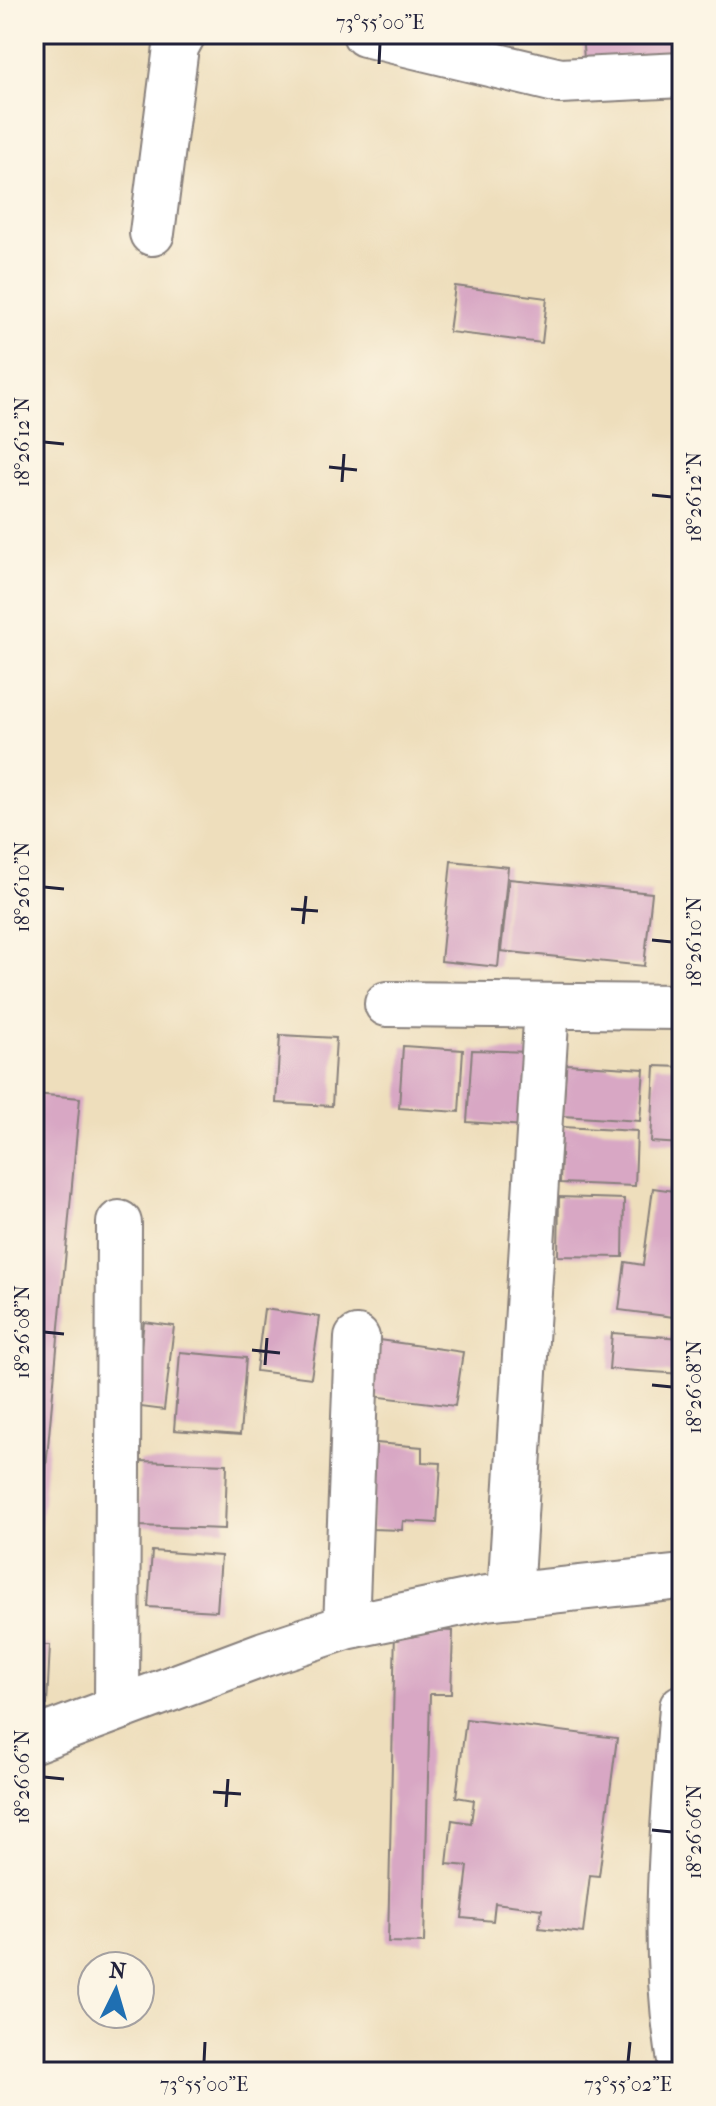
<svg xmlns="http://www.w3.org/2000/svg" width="716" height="2106" font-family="'IM FELL French Canon',serif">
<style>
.building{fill:#d8a7c4}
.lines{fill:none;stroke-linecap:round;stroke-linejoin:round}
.street-casing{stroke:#88807c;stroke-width:48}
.street{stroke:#fff;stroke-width:44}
.ticks{fill:none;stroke:#22223b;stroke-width:3}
.neatline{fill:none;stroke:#22223b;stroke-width:3}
.ticks-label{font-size:20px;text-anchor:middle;fill:#22223b}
</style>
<rect width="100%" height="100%" fill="#fcf5e5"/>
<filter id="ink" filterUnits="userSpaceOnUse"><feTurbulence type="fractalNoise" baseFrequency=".0125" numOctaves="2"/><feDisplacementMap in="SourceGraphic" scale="16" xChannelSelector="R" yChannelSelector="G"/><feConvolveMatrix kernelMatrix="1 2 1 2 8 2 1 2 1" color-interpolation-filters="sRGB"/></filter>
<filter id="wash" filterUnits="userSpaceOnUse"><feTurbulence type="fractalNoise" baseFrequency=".006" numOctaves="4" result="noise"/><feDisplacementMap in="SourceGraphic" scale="32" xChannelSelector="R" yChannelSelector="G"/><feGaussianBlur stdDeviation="1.8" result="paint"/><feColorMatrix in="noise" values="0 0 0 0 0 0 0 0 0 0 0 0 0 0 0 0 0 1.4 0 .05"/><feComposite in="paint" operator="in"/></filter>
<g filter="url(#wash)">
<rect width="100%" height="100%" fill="#eedebc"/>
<g id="blocks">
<path class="building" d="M 582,34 L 682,34 L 682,53 L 584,59 Z
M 455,286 L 547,298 L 542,343 L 449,332 Z
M 451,861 L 508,867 L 498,967 L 441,961 Z
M 509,879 L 652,893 L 644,966 L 501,951 Z
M 280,1035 L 336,1038 L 332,1106 L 276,1103 Z
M 403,1046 L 463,1050 L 459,1112 L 399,1108 Z
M 472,1050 L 530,1052 L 526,1126 L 467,1122 Z
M 566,1064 L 644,1069 L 640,1121 L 563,1116 Z
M 655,1066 L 682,1067 L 682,1144 L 651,1142 Z
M 34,1094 L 80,1098 L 36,1577 L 34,1577 Z
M 562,1127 L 637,1131 L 635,1186 L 560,1183 Z
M 653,1188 L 682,1192 L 682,1318 L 619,1310 L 625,1262 L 643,1265 Z
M 559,1197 L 624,1199 L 623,1257 L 558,1256 Z
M 264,1309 L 320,1317 L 311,1378 L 256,1371 Z
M 144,1322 L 174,1326 L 164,1410 L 133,1406 Z
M 612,1333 L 682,1338 L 682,1374 L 609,1369 Z
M 379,1340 L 463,1352 L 455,1406 L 372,1396 Z
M 180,1352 L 246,1358 L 240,1435 L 174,1430 Z
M 376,1443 L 422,1447 L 422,1462 L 441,1463 L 437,1523 L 403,1521 L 402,1530 L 371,1529 Z
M 140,1461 L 227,1464 L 225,1529 L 138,1526 Z
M 152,1551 L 221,1556 L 217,1611 L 148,1607 Z
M 395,1629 L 453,1631 L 451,1694 L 430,1694 L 424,1943 L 388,1942 Z
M 34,1645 L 50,1645 L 47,1705 L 34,1704 Z
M 466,1719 L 617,1738 L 599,1876 L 590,1875 L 583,1933 L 539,1928 L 542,1909 L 495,1903 L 493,1921 L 462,1918 L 468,1866 L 447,1864 L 452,1820 L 471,1823 L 474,1800 L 456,1797 Z"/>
</g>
</g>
<g filter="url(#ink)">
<use href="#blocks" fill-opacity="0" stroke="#88807c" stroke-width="2"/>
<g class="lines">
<defs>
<path id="street" d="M 365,34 L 560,81 L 682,75
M 152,233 L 176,47 L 183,34
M 387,1004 L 682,1007
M 510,1595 L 547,1006
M 346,1627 L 357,1338
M 117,1709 L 119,1223
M 34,1740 L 264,1654 L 346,1627 L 486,1598 L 682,1577
M 682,2072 C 659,1952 673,1828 682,1707"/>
</defs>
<use href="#street" class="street-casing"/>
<use href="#street" class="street"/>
</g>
</g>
<path class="ticks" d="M 379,64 L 380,44M 44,442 L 64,444M 329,467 L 357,470M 342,482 L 344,454M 652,495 L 672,497M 44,887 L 64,889M 291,909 L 318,911M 303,924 L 306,896M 652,940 L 672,942M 44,1332 L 64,1334M 252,1350 L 280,1353M 265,1365 L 267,1338M 652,1385 L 672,1387M 44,1777 L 64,1779M 213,1792 L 241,1794M 226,1807 L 228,1779M 652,1830 L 672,1832M 204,2062 L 205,2042M 628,2062 L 630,2042"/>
<rect width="716" height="2106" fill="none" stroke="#fcf5e5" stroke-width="88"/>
<g transform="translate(116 1990) rotate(5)"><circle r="38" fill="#fcf5e5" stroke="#a5a1a1" stroke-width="2"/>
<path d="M0-6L14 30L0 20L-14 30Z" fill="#1f6fb2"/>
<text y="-12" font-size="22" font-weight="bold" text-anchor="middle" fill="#22223b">N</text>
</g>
<rect x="44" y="44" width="628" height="2018" class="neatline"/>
<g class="ticks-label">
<text x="380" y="29">73°55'00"E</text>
<text transform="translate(22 442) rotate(-90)" y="7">18°26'12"N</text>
<text transform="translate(694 497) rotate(-90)" y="7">18°26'12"N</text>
<text transform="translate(22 887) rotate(-90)" y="7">18°26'10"N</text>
<text transform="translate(694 942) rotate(-90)" y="7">18°26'10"N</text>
<text transform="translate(22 1332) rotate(-90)" y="7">18°26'08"N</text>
<text transform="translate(694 1387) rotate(-90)" y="7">18°26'08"N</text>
<text transform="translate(22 1777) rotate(-90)" y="7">18°26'06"N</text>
<text transform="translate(694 1832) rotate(-90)" y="7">18°26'06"N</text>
<text x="204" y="2091">73°55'00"E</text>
<text x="628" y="2091">73°55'02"E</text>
</g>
</svg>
